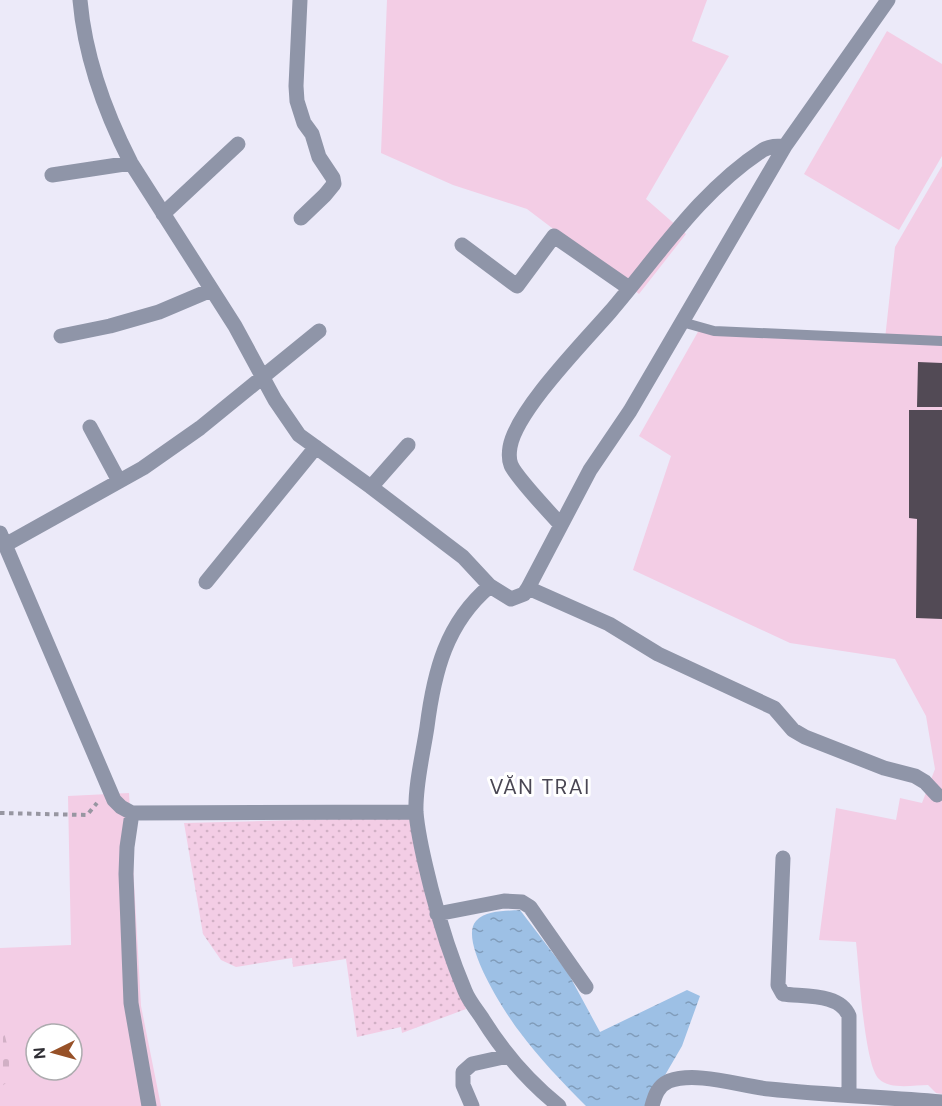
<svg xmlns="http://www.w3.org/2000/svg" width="942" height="1106" font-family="'DM Sans',sans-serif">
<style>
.green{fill:#f3cde5;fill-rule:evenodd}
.cemetery{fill:url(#cemetery-stones)}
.garden{fill:url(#garden-dots)}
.water{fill:url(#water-ripples)}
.building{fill:#524a55}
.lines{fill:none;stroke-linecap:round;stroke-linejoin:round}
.path{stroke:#9796a1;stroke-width:4;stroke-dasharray:4.5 4.5;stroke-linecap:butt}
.service{stroke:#8f95a8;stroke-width:10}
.minor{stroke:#8f95a8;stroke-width:15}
.labels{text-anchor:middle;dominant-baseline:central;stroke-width:6;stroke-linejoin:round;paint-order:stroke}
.quarter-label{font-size:21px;letter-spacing:1.5px;fill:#494653;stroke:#fff}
</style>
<defs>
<pattern id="cemetery-stones" width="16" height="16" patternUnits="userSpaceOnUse" patternTransform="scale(1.5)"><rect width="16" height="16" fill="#f3cde5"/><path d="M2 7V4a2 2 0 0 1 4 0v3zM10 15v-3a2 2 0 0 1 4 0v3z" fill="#d1b0c5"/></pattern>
<pattern id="garden-dots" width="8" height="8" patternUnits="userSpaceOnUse" patternTransform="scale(1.5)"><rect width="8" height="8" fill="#f3cde5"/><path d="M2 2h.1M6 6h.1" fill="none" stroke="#d1b0c5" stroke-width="1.8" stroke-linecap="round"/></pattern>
<pattern id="water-ripples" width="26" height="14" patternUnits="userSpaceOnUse" patternTransform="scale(1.5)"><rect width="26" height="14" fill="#9dc0e5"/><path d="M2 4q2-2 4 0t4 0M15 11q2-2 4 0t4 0" fill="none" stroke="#809cba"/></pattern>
</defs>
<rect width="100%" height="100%" fill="#eceaf9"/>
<path class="green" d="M 387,0 L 707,0 L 692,41 L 729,56 L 646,199 L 686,234 L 639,294 L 527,209 L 453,185 L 381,153 Z
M 887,31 L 942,64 L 942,156 L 899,230 L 804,174 Z
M 942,166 L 942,1094 L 936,1093 L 928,1085 C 914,1085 890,1090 879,1079 C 864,1065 859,967 856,942 L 819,940 L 836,808 L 896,820 L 900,798 L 922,803 L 935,769 L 926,716 L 895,659 L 790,643 L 633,570 L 671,456 L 639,436 L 699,330 L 885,339 L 895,247 Z
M 129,793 L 141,1006 L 161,1106 L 0,1106 L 0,948 L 71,945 L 68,796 ZM 36,1034 L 72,1034 L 72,1070 L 36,1070 Z"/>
<path class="cemetery" d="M 0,1017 L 15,1075 L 0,1088 Z"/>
<path class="garden" d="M 415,817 L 450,963 L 466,1009 L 402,1033 L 401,1027 L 357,1037 L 346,959 L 293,967 L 292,958 L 236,967 L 221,960 L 203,934 L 184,823 Z"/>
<path class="water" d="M 520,910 L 568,973 L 600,1032 L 687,990 L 700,996 L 682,1046 L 647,1106 L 586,1106 C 562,1082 539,1058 519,1031 C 505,1013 458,940 476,921 C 486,910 507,911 520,910 Z"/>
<path class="building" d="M 918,362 L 942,363 L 942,407 L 917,407 Z
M 909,410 L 942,410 L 942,619 L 916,618 L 917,519 L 909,518 Z"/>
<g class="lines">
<path class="path" d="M 0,813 L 87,815 L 97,803"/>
<path class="service" d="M 682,322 L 714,331 L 942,341"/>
<path class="minor" d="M 80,0 C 85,58 105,112 131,163 L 235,326 L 275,400 L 299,435 L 371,487 L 463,557 L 490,586
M 300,0 L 296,86 L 297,101 L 304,123 L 312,134 L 319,157 L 333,178 L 334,184 L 325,195 L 301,218
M 52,175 L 131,163
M 163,214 L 238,144
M 462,245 L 517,286 L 554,236 L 629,288
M 61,336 L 110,326 L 159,312 L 211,290
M 90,427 L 119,481
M 371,487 L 408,445
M 561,525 C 550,513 516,477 511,465 C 509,460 509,453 510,447 C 516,411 584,342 610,312 C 658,256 700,191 763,150 C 770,146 777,146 785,146
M 0,533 L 114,800 L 121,807 L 132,813 L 416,812
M 5,545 L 143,468 L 200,428 L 319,331
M 206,582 L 316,447
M 528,588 L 609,624 L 658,654 L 774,708 L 793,730 L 805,737 L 884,768 L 915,776 L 925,782 L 937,795
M 132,813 L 127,847 L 126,874 L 131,1003 L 149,1106
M 783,858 L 778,985 L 783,994 C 804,997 840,993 849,1016 L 849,1094
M 437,914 L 504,901 L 522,902 L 530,907 L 586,987
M 472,1106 L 463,1085 L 463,1072 L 472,1064 L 508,1056
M 559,1106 C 528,1081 503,1052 482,1018 C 476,1009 469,1001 465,991 C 451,958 440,923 431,888 C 425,863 418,838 416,812 C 415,785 423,754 427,727 C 434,672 446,623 490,586 L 511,599 L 524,594 L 528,588 L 590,470 L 630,411 L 785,146 L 888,0
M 652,1106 C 655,1095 658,1086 669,1081 C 697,1071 740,1086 769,1089 C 826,1095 884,1097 942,1102"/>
</g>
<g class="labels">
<g class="quarter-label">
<text x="540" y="787">VĂN TRAI</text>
</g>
</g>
<g transform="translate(54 1052) rotate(265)"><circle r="28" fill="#ffffff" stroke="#acabae" stroke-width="1.5"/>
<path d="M0-4.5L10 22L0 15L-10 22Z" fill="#975128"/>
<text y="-9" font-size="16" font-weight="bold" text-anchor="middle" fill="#2f2e34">N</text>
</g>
</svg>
